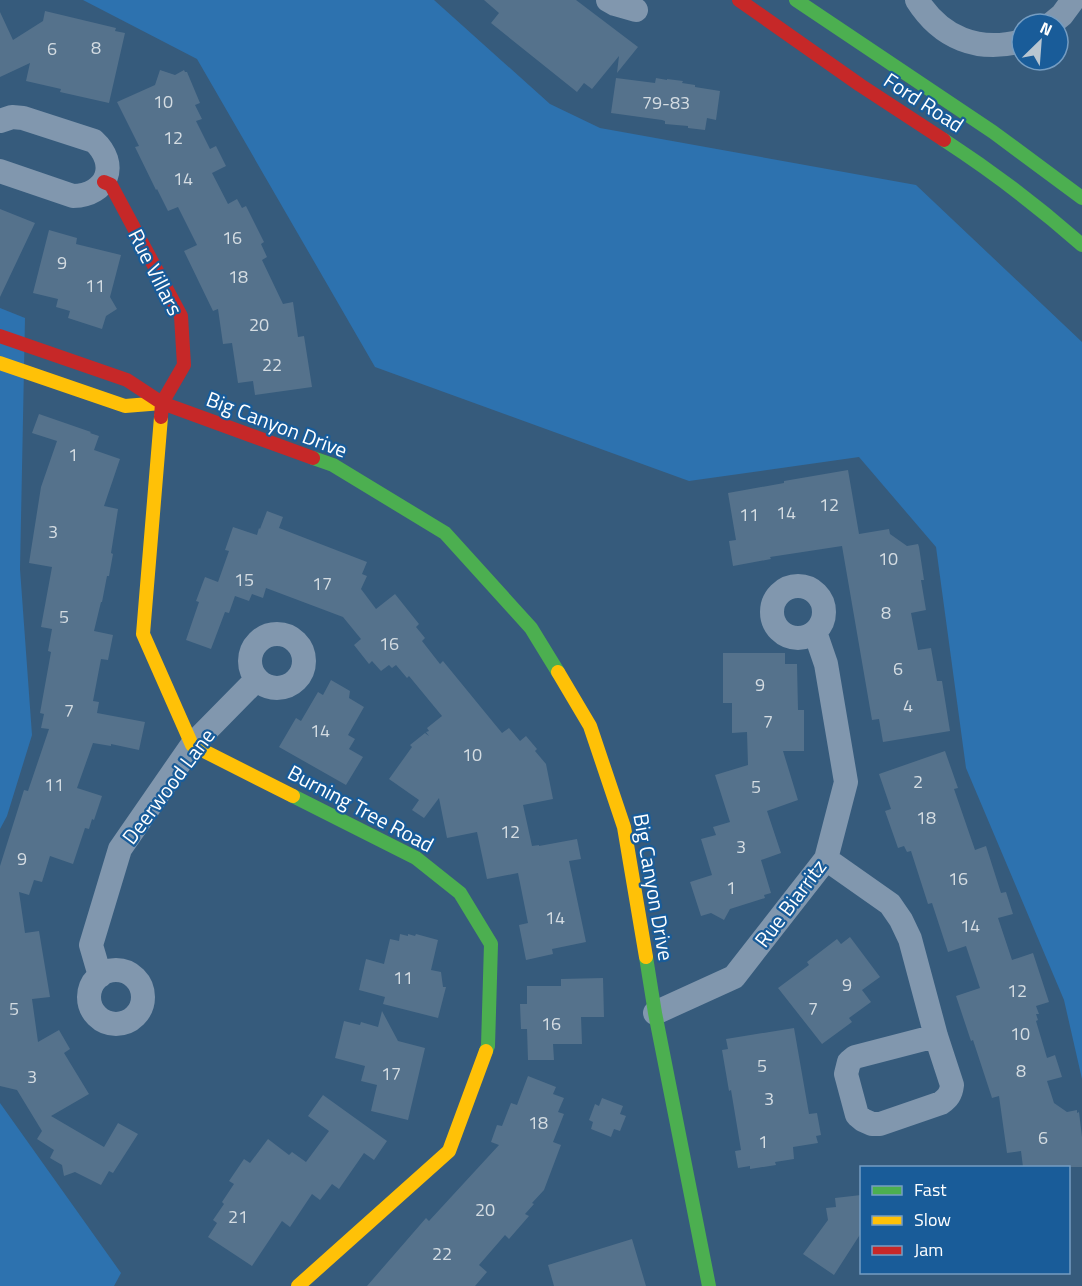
<svg xmlns="http://www.w3.org/2000/svg" width="1082" height="1286" font-family="'Titillium Web',sans-serif">
<style>
.green{fill:#2d72af}
.building{fill:#55728c}
.lines{fill:none;stroke-linecap:round;stroke-linejoin:round}
.street{stroke:#8197ae;stroke-width:24}
.fast{stroke:#4caf50;stroke-width:14}
.slow{stroke:#ffc107;stroke-width:14}
.jam{stroke:#c62828;stroke-width:14}
.labels{text-anchor:middle;dominant-baseline:central;stroke-width:4.5;stroke-linejoin:round;paint-order:stroke}
.number-label{font-size:18px;fill:#d4dce2}
.street-label{font-size:21px;fill:#fff;stroke:#195c99}
</style>
<rect width="100%" height="100%" fill="#365b7c"/>
<path class="green" d="M 83,0 L 434,0 L 550,104 L 600,128 L 916,185 L 1082,342 L 1082,1079 L 1064,1000 L 966,768 L 936,547 L 859,457 L 689,481 L 375,367 L 197,59 Z
M 0,308 L 25,318 L 20,569 L 32,735 L 7,816 L 0,829 Z
M 0,1103 L 121,1273 L 114,1286 L 0,1286 Z"/>
<path class="building" d="M 484,0 L 576,0 L 638,47 L 617,73 L 619,56 L 592,89 L 584,83 L 577,92 L 491,23 L 499,13 Z
M 45,11 L 116,28 L 115,31 L 125,33 L 109,103 L 60,92 L 61,89 L 26,81 L 30,63 L 0,77 L 0,12 L 13,40 L 43,21 Z
M 160,70 L 175,75 L 184,70 L 185,72 L 187,72 L 200,103 L 195,105 L 202,119 L 196,121 L 210,149 L 216,146 L 226,166 L 212,173 L 228,204 L 237,199 L 242,208 L 246,206 L 264,242 L 261,244 L 267,257 L 262,260 L 283,304 L 293,302 L 298,337 L 304,336 L 312,387 L 255,395 L 253,381 L 238,383 L 232,343 L 223,344 L 218,309 L 213,311 L 184,251 L 197,245 L 178,207 L 168,211 L 157,189 L 156,190 L 135,147 L 139,146 L 117,102 L 155,85 Z
M 616,78 L 655,83 L 656,78 L 667,80 L 667,79 L 683,81 L 682,83 L 695,85 L 695,87 L 720,91 L 716,120 L 707,118 L 705,130 L 688,128 L 688,126 L 665,124 L 665,121 L 662,120 L 611,113 Z
M 0,209 L 35,223 L 0,297 Z
M 49,230 L 77,238 L 76,244 L 121,255 L 110,297 L 117,309 L 106,316 L 102,329 L 68,318 L 70,311 L 56,307 L 58,299 L 33,293 Z
M 39,414 L 91,432 L 90,433 L 99,436 L 94,450 L 120,459 L 104,506 L 118,509 L 111,553 L 113,554 L 109,576 L 107,576 L 102,602 L 101,602 L 94,631 L 113,635 L 108,660 L 101,659 L 93,701 L 99,702 L 97,713 L 145,722 L 139,750 L 111,744 L 111,746 L 93,743 L 77,788 L 102,796 L 94,820 L 92,819 L 89,829 L 85,828 L 73,864 L 50,856 L 42,882 L 34,880 L 29,895 L 19,892 L 25,933 L 39,931 L 50,997 L 32,999 L 38,1042 L 59,1030 L 70,1049 L 64,1053 L 89,1094 L 51,1116 L 104,1147 L 118,1123 L 138,1134 L 113,1173 L 109,1171 L 101,1185 L 75,1172 L 64,1176 L 62,1165 L 50,1158 L 54,1150 L 37,1139 L 42,1131 L 17,1090 L 0,1086 L 0,866 L 24,790 L 28,791 L 49,729 L 41,728 L 44,714 L 40,713 L 51,652 L 48,651 L 52,629 L 41,627 L 52,567 L 29,563 L 41,487 L 57,441 L 32,433 Z
M 848,470 L 859,534 L 889,529 L 890,534 L 907,546 L 918,544 L 919,547 L 924,580 L 921,580 L 926,610 L 911,613 L 918,650 L 931,648 L 937,681 L 942,681 L 950,731 L 883,742 L 879,719 L 872,720 L 842,546 L 770,557 L 771,559 L 733,566 L 729,541 L 736,540 L 728,493 L 784,483 L 784,481 Z
M 267,511 L 283,517 L 279,528 L 367,562 L 362,574 L 367,576 L 361,589 L 376,609 L 395,594 L 419,624 L 416,627 L 425,638 L 422,641 L 440,664 L 443,661 L 502,733 L 509,728 L 520,741 L 526,736 L 537,749 L 535,751 L 546,764 L 553,799 L 523,805 L 532,846 L 539,845 L 539,846 L 577,839 L 581,859 L 569,861 L 586,942 L 552,949 L 553,954 L 526,960 L 519,925 L 528,923 L 518,873 L 487,879 L 477,832 L 447,838 L 439,798 L 424,818 L 412,810 L 419,800 L 389,779 L 412,747 L 410,745 L 425,733 L 429,736 L 426,732 L 429,731 L 427,728 L 442,716 L 409,676 L 407,678 L 396,665 L 392,668 L 389,665 L 381,671 L 372,661 L 369,664 L 354,645 L 361,639 L 343,617 L 266,588 L 263,598 L 252,594 L 249,601 L 235,596 L 229,613 L 225,612 L 211,649 L 186,640 L 199,602 L 196,601 L 205,577 L 218,582 L 229,551 L 225,550 L 233,527 L 257,535 L 259,528 L 260,529 Z
M 723,653 L 785,653 L 785,664 L 797,664 L 798,710 L 804,710 L 804,751 L 783,751 L 798,800 L 767,811 L 781,853 L 761,860 L 771,893 L 764,895 L 765,898 L 730,909 L 724,920 L 711,913 L 701,916 L 690,882 L 712,875 L 701,839 L 716,835 L 713,827 L 730,822 L 715,775 L 748,765 L 747,732 L 732,733 L 732,703 L 723,703 Z
M 331,680 L 350,691 L 349,698 L 364,707 L 348,735 L 355,739 L 349,749 L 363,757 L 346,785 L 279,747 L 296,718 L 301,721 L 318,692 L 323,695 Z
M 945,751 L 958,788 L 954,789 L 975,850 L 986,846 L 1001,893 L 1006,892 L 1013,914 L 998,918 L 1012,960 L 1033,953 L 1049,1002 L 1036,1006 L 1039,1014 L 1036,1014 L 1038,1020 L 1036,1021 L 1047,1058 L 1055,1055 L 1062,1077 L 1047,1081 L 1054,1103 L 1067,1112 L 1077,1110 L 1077,1113 L 1079,1112 L 1082,1137 L 1082,1167 L 1023,1167 L 1021,1151 L 1007,1153 L 999,1096 L 992,1098 L 973,1040 L 971,1041 L 956,996 L 980,988 L 966,946 L 948,952 L 932,903 L 928,904 L 911,851 L 907,852 L 904,846 L 898,848 L 885,811 L 891,809 L 879,774 Z
M 400,934 L 408,936 L 408,934 L 415,936 L 416,934 L 438,940 L 431,970 L 441,972 L 443,987 L 446,987 L 438,1018 L 383,1004 L 385,997 L 359,990 L 366,959 L 384,964 L 390,939 L 399,941 Z
M 850,937 L 880,977 L 862,990 L 871,1002 L 849,1018 L 852,1022 L 822,1044 L 778,988 L 809,965 L 807,962 L 837,939 L 841,944 Z
M 603,978 L 604,1017 L 581,1017 L 582,1044 L 553,1044 L 554,1060 L 528,1060 L 527,1029 L 521,1029 L 520,1004 L 527,1004 L 527,986 L 561,986 L 561,979 Z
M 382,1011 L 398,1041 L 425,1048 L 408,1120 L 371,1111 L 377,1085 L 361,1081 L 365,1066 L 335,1058 L 344,1021 L 360,1025 L 361,1022 L 378,1027 Z
M 794,1028 L 809,1114 L 817,1113 L 821,1135 L 816,1136 L 818,1143 L 793,1147 L 794,1159 L 775,1162 L 776,1165 L 750,1169 L 750,1166 L 738,1168 L 735,1151 L 741,1150 L 731,1090 L 729,1091 L 722,1050 L 728,1049 L 726,1039 Z
M 528,1076 L 556,1087 L 553,1094 L 564,1098 L 558,1112 L 564,1114 L 553,1142 L 561,1145 L 544,1190 L 532,1203 L 534,1204 L 525,1214 L 529,1216 L 509,1239 L 505,1235 L 479,1265 L 487,1272 L 475,1286 L 367,1286 L 426,1218 L 429,1221 L 499,1145 L 491,1142 L 497,1125 L 502,1126 L 511,1103 L 517,1105 Z
M 323,1095 L 387,1141 L 374,1160 L 364,1153 L 339,1189 L 332,1184 L 320,1200 L 312,1194 L 290,1227 L 282,1221 L 252,1266 L 208,1237 L 217,1223 L 213,1220 L 224,1204 L 222,1202 L 234,1184 L 229,1181 L 244,1159 L 250,1163 L 268,1139 L 289,1155 L 292,1152 L 306,1162 L 329,1131 L 308,1116 Z
M 602,1098 L 623,1106 L 620,1114 L 626,1116 L 620,1131 L 614,1129 L 611,1137 L 591,1129 L 593,1122 L 589,1120 L 595,1104 L 599,1106 Z
M 861,1195 L 861,1233 L 834,1275 L 803,1254 L 828,1220 L 826,1208 L 836,1207 L 835,1198 Z
M 632,1239 L 646,1286 L 554,1286 L 548,1265 Z"/>
<g class="lines">
<path class="street" d="M 608,0 L 615,4 L 636,10
M 917,0 C 941,38 978,53 1022,41
M 1051,24 L 1062,15 L 1073,0
M 0,121 L 12,117 L 23,118 L 94,141 C 119,164 108,195 73,196 L 0,171
M772 612a26 26 0 1 1 52 0a26 26 0 1 1-52 0Z
M250 661a27 27 0 1 1 54 0a27 27 0 1 1-54 0Z
M 826,859 L 890,904 L 901,920 L 910,939 L 936,1036 L 952,1085 C 951,1094 948,1098 941,1103 L 880,1124 L 872,1124 L 863,1120 L 857,1115 L 846,1074 L 849,1062 L 855,1057 L 936,1036
M89 997a27 27 0 1 1 54 0a27 27 0 1 1-54 0Z
M 100,976 L 91,945 L 120,849 L 192,745 L 256,680
M 655,1013 L 734,977 L 826,859 L 846,782 L 826,664 L 815,632"/>
<path class="fast" d="M 796,0 L 993,132 L 1082,198
M 944,140 C 993,172 1039,207 1082,245
M 313,458 L 333,465 L 445,533 L 531,628 L 558,672
M 293,796 L 416,858 L 460,893 L 491,944 L 488,1046 L 486,1051
M 646,957 L 655,1013 L 709,1286"/>
<path class="slow" d="M 0,363 L 125,406 L 162,403
M 161,417 L 143,634 L 192,745 L 293,796
M 558,672 L 590,726 L 624,827 L 646,957
M 298,1286 L 449,1151 L 486,1051"/>
<path class="jam" d="M 739,0 L 860,85 L 944,140
M 104,182 L 111,185 L 181,316 L 184,365 L 162,403 L 161,417
M 0,336 L 127,380 L 162,403 L 313,458"/>
</g>
<g class="labels">
<g class="number-label">
<text x="96" y="47">8</text>
<text x="52" y="48">6</text>
<text x="163" y="101">10</text>
<text x="666" y="102">79-83</text>
<text x="173" y="137">12</text>
<text x="183" y="178">14</text>
<text x="232" y="237">16</text>
<text x="62" y="262">9</text>
<text x="238" y="276">18</text>
<text x="95" y="285">11</text>
<text x="259" y="324">20</text>
<text x="272" y="364">22</text>
<text x="73" y="454">1</text>
<text x="829" y="504">12</text>
<text x="786" y="512">14</text>
<text x="749" y="514">11</text>
<text x="53" y="531">3</text>
<text x="888" y="558">10</text>
<text x="244" y="579">15</text>
<text x="322" y="583">17</text>
<text x="886" y="612">8</text>
<text x="64" y="616">5</text>
<text x="389" y="643">16</text>
<text x="898" y="668">6</text>
<text x="760" y="684">9</text>
<text x="908" y="705">4</text>
<text x="69" y="710">7</text>
<text x="768" y="721">7</text>
<text x="320" y="730">14</text>
<text x="472" y="754">10</text>
<text x="918" y="781">2</text>
<text x="54" y="784">11</text>
<text x="756" y="786">5</text>
<text x="926" y="817">18</text>
<text x="510" y="831">12</text>
<text x="741" y="846">3</text>
<text x="22" y="858">9</text>
<text x="958" y="878">16</text>
<text x="731" y="887">1</text>
<text x="555" y="917">14</text>
<text x="970" y="925">14</text>
<text x="403" y="977">11</text>
<text x="847" y="984">9</text>
<text x="1017" y="990">12</text>
<text x="14" y="1008">5</text>
<text x="813" y="1008">7</text>
<text x="551" y="1023">16</text>
<text x="1020" y="1033">10</text>
<text x="762" y="1065">5</text>
<text x="1021" y="1070">8</text>
<text x="391" y="1073">17</text>
<text x="32" y="1076">3</text>
<text x="769" y="1098">3</text>
<text x="538" y="1122">18</text>
<text x="1043" y="1137">6</text>
<text x="763" y="1141">1</text>
<text x="485" y="1209">20</text>
<text x="238" y="1216">21</text>
<text x="442" y="1253">22</text>
</g>
<g class="street-label">
<text transform="translate(924 102) rotate(33)">Ford Road</text>
<text transform="translate(156 272) rotate(63)">Rue Villars</text>
<text transform="translate(277 424) rotate(21)">Big Canyon Drive</text>
<text transform="translate(168 786) rotate(-53)">Deerwood Lane</text>
<text transform="translate(361 808) rotate(28)">Burning Tree Road</text>
<text transform="translate(654 887) rotate(80)">Big Canyon Drive</text>
<text transform="translate(790 903) rotate(-53)">Rue Biarritz</text>
</g>
</g>
<rect x="860" y="1166" width="210" height="108" fill="#195c99" stroke="#759dc2" stroke-width="1.5"/>
<rect x="872" y="1186" width="30" height="9" fill="#4caf50" stroke="#759dc2" stroke-width="1.5"/>
<text x="914" y="1196" font-size="18" fill="#ffffff">Fast</text>
<rect x="872" y="1216" width="30" height="9" fill="#ffc107" stroke="#759dc2" stroke-width="1.5"/>
<text x="914" y="1226" font-size="18" fill="#ffffff">Slow</text>
<rect x="872" y="1246" width="30" height="9" fill="#c62828" stroke="#759dc2" stroke-width="1.5"/>
<text x="914" y="1256" font-size="18" fill="#ffffff">Jam</text>
<g transform="translate(1040 42) rotate(25)"><circle r="28" fill="#195c99" stroke="#759dc2" stroke-width="1.5"/>
<path d="M0-4.5L10 22L0 15L-10 22Z" fill="#b9c6d1"/>
<text y="-9" font-size="16" font-weight="bold" text-anchor="middle" fill="#ffffff">N</text>
</g>
</svg>
